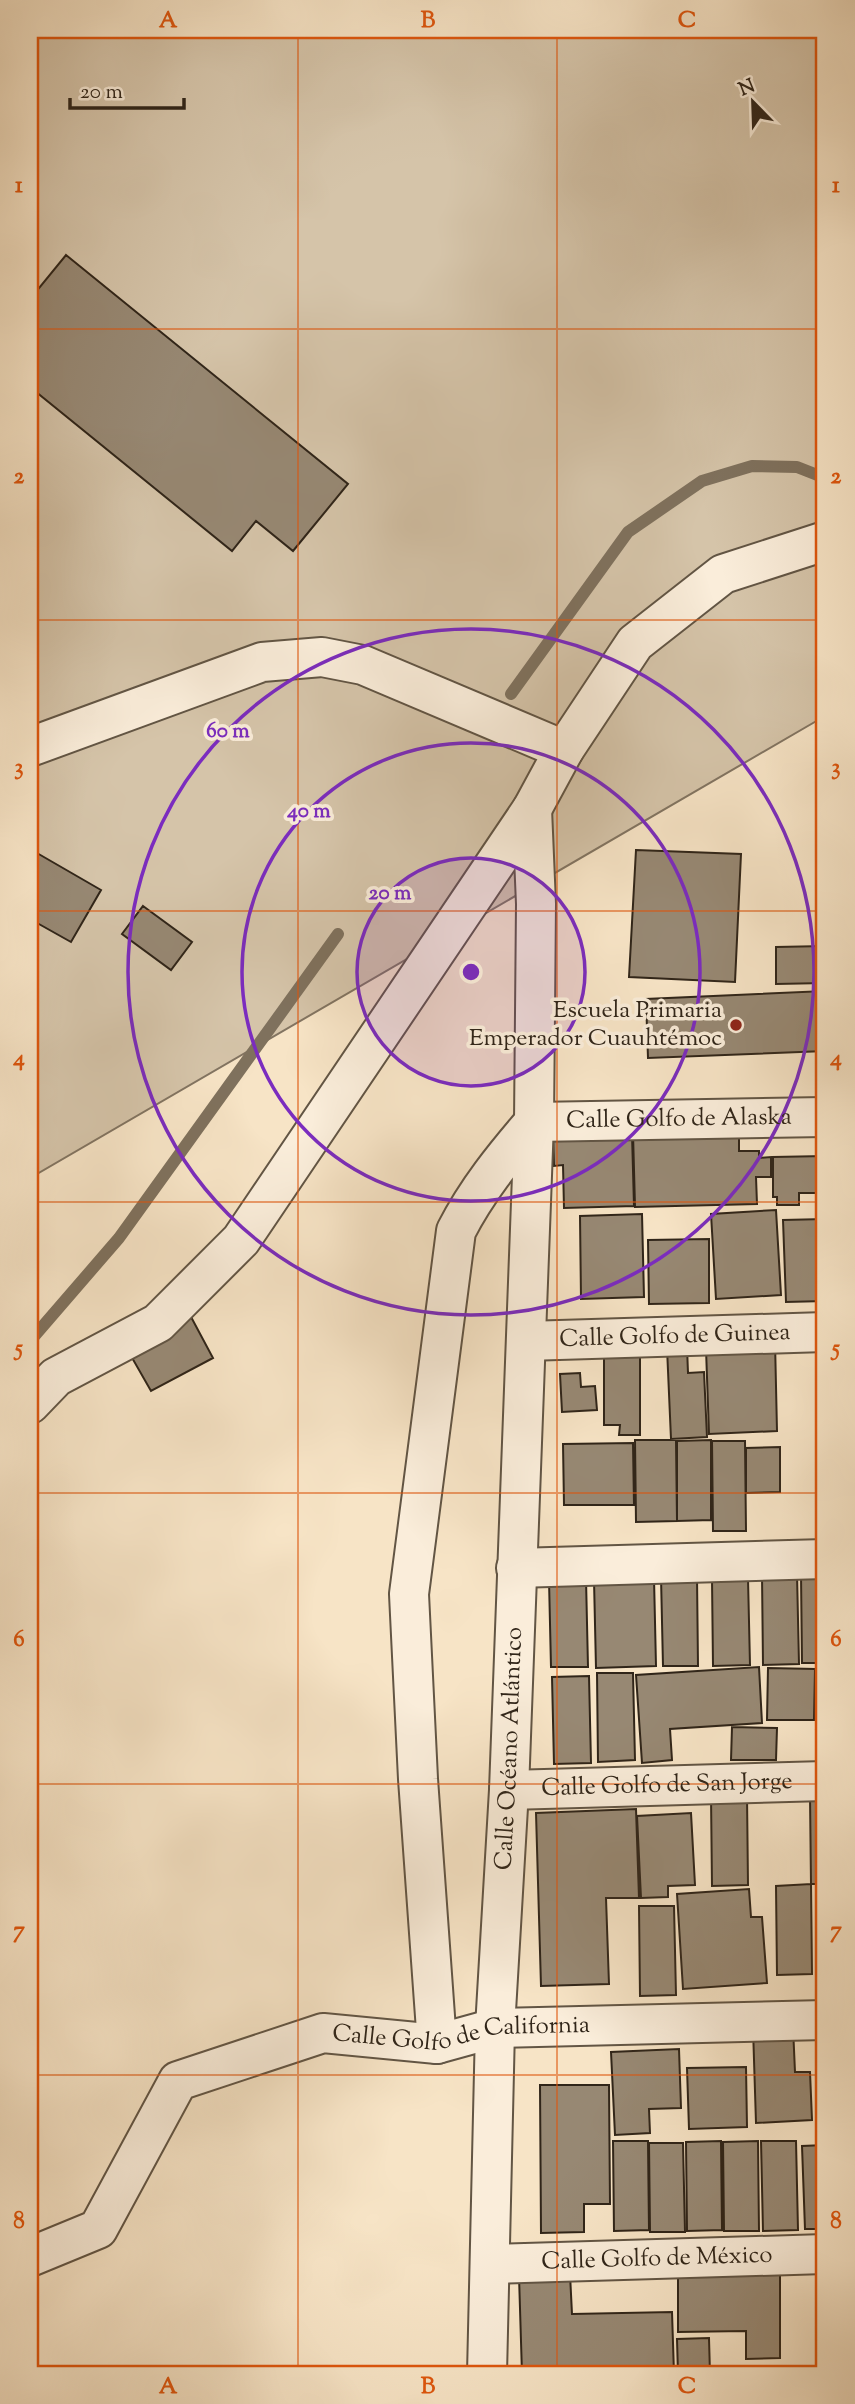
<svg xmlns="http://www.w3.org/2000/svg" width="855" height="2404" font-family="'Sorts Mill Goudy',serif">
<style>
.green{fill:#d5c4a9;stroke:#827461;stroke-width:2}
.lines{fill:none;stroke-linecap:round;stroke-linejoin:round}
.stream{stroke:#7f715d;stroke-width:12}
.building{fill:#978873;stroke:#302519;stroke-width:2}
.minor-casing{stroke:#625544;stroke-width:42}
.minor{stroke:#faedda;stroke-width:38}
.grid{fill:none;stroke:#df560d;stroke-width:2;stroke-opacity:0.55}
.ring{fill:none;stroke:#7b2cbf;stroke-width:3.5}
.poi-dot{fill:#8f2418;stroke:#faedda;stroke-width:2.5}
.labels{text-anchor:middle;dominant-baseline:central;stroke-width:7;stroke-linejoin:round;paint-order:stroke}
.poi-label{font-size:24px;fill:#302519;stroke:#faedda;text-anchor:end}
.street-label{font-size:24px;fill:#302519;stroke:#faedda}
.centre{fill:#7b2cbf;stroke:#faedda;stroke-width:3.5}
.ring-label{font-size:21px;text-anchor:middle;font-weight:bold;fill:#7b2cbf;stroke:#faedda;stroke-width:7;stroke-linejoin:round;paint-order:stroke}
.neatline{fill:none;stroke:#df560d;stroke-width:2.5}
.grid-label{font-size:23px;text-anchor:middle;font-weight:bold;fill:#df560d}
</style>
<rect width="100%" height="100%" fill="#f7e4c6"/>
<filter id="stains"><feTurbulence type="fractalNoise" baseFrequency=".00286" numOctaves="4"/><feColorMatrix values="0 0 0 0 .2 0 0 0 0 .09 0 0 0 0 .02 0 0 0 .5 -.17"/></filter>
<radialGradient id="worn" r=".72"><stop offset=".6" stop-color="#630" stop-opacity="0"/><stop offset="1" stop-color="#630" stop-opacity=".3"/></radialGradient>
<path class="green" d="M 30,30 L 825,30 L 825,716 L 30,1178 Z"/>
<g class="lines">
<path class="stream" d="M 511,694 L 628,532 L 702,481 L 752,466 L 797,467 L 825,478
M 30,1341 L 119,1238 L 338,934"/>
</g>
<path class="building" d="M 66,255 L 348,484 L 293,551 L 256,521 L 232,551 L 30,387 L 30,299 Z
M 30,849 L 101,890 L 71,942 L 30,919 Z
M 636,850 L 741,854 L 735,982 L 629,977 Z
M 143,906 L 192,942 L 171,970 L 122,934 Z
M 825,946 L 825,983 L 776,984 L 776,947 Z
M 825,991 L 825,1051 L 648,1058 L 646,999 Z
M 739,1131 L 739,1151 L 759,1151 L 759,1158 L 771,1157 L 771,1177 L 756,1177 L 757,1204 L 635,1207 L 633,1133 Z
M 632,1134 L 634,1206 L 564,1208 L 563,1165 L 554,1166 L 553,1136 Z
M 825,1156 L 825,1193 L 799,1193 L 799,1205 L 777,1205 L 777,1197 L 773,1197 L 773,1157 Z
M 776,1210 L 781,1295 L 716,1299 L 711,1214 Z
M 642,1214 L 644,1297 L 581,1299 L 580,1216 Z
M 825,1219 L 825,1301 L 786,1302 L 783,1220 Z
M 709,1239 L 709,1303 L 649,1304 L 648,1240 Z
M 190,1315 L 213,1358 L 151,1391 L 127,1349 Z
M 775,1341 L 777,1431 L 709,1434 L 706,1349 Z
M 687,1347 L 688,1373 L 704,1372 L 707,1437 L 671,1439 L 667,1348 Z
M 604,1349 L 640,1349 L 640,1435 L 619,1435 L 620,1425 L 604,1425 Z
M 580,1373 L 581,1387 L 595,1386 L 597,1410 L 562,1412 L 560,1374 Z
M 635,1440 L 676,1440 L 677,1521 L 636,1522 Z
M 711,1440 L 711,1520 L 677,1521 L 677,1441 Z
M 712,1441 L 745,1441 L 746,1531 L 713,1531 Z
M 633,1443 L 634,1505 L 564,1505 L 563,1444 Z
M 780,1447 L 780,1492 L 746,1493 L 746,1448 Z
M 825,1573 L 825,1663 L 802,1663 L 801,1574 Z
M 797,1574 L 799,1664 L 763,1665 L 762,1575 Z
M 697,1576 L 698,1666 L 663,1666 L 661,1577 Z
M 654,1578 L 656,1666 L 596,1668 L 594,1580 Z
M 748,1578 L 750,1665 L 713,1666 L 712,1579 Z
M 586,1579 L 588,1667 L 551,1667 L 549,1580 Z
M 759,1667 L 762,1723 L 670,1729 L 672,1760 L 642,1763 L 636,1675 Z
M 768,1668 L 815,1669 L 814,1720 L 767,1720 Z
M 597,1673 L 633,1673 L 635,1760 L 598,1762 Z
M 820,1673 L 825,1673 L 825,1729 L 816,1729 Z
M 589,1676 L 591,1763 L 554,1764 L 552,1677 Z
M 732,1727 L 777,1728 L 776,1760 L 731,1760 Z
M 747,1795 L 748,1885 L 712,1886 L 711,1796 Z
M 810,1795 L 825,1795 L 825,1884 L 811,1884 Z
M 636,1809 L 639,1898 L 606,1898 L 609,1984 L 541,1986 L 536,1813 Z
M 691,1813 L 695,1885 L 668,1886 L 668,1897 L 641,1898 L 637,1816 Z
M 811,1884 L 812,1974 L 777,1975 L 776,1886 Z
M 749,1889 L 751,1917 L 762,1917 L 767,1983 L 683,1989 L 677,1894 Z
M 820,1893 L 825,1893 L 825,1980 L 822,1980 Z
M 639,1906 L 674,1906 L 676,1995 L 640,1996 Z
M 793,2027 L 795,2072 L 810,2072 L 812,2120 L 756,2123 L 753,2028 Z
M 816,2043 L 825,2043 L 825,2133 L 817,2133 Z
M 679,2049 L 681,2108 L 649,2109 L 650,2133 L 615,2135 L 611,2052 Z
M 746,2067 L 747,2127 L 689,2129 L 687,2068 Z
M 540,2085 L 609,2085 L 610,2204 L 584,2204 L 584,2232 L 541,2233 Z
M 613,2141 L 648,2141 L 649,2230 L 614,2231 Z
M 721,2141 L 722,2230 L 687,2231 L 686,2142 Z
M 758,2141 L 759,2231 L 724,2231 L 723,2142 Z
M 761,2141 L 796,2141 L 798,2230 L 763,2231 Z
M 649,2143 L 683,2143 L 685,2232 L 650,2232 Z
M 825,2145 L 825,2191 L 821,2191 L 823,2229 L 805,2229 L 802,2146 Z
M 780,2271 L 780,2358 L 746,2359 L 746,2331 L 678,2332 L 678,2272 Z
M 570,2274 L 572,2314 L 672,2312 L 674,2374 L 522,2374 L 519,2276 Z
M 709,2338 L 710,2374 L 678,2374 L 677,2339 Z
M 782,2366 L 783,2374 L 744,2374 L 744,2368 Z
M 59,2369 L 118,2374 L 58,2374 Z"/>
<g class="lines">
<defs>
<g id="minor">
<path d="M 30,747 L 262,662 L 322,657 L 363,665 L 564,750"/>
<path id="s1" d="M 534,1122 L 825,1117"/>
<path id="s2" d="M 526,1341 L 825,1332"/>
<path d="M 30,1404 L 56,1377 L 158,1323 L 241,1240 L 532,809 L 564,750 L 635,643 L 723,574 L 825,541"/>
<path d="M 516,1568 L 825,1559"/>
<path id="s3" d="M 509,1790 L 825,1781"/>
<path d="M 437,2044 L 418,1779 L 409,1594 L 456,1231 C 477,1190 504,1157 534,1122"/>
<path id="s4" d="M 30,2257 L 98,2229 L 178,2081 L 323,2033 L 437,2044 L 495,2028 L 825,2020"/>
<path id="s5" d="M 491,2264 L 825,2254"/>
<path id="s6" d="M 487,2374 L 495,2028 L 509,1790 L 534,1122 L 536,904 L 532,809"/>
</g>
</defs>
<use href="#minor" class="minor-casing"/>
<use href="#minor" class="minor"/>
</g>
<path class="grid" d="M 298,30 L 298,2374M 557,30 L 557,2374M 30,329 L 825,329M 30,620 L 825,620M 30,911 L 825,911M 30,1202 L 825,1202M 30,1493 L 825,1493M 30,1784 L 825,1784M 30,2075 L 825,2075"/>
<circle cx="471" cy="972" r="114" fill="#7b2cbf" fill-opacity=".12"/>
<g class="ring">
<circle cx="471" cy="972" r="114"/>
<circle cx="471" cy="972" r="229"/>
<circle cx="471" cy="972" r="343"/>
</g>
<circle class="poi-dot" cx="736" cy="1025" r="7"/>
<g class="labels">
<g class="poi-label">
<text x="722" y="1011">Escuela Primaria<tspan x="722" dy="28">Emperador Cuauhtémoc</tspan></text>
</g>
<g class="street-label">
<text stroke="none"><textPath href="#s1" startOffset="145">Calle Golfo de Alaska</textPath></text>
<text stroke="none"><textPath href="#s2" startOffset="149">Calle Golfo de Guinea</textPath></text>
<text stroke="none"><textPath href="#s6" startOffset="626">Calle Océano Atlántico</textPath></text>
<text stroke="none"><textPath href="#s3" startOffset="158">Calle Golfo de San Jorge</textPath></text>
<text stroke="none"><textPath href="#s4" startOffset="534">Calle Golfo de California</textPath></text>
<text stroke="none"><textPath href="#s5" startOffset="166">Calle Golfo de México</textPath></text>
</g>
</g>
<circle cx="471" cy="972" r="10" class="centre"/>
<g class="ring-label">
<text x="228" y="737">60 m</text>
<text x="309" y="817">40 m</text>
<text x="390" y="899">20 m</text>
</g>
<rect width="855" height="2404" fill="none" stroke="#f7e4c6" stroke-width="77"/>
<g transform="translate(753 102) rotate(337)" stroke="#faedda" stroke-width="5" paint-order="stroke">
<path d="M0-5L12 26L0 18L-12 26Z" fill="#302519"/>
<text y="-10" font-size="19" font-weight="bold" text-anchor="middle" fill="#302519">N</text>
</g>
<path d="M70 98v10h114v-10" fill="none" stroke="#302519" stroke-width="3.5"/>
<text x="80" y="98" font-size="21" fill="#302519" stroke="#faedda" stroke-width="5" paint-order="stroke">20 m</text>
<rect x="38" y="38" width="778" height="2328" class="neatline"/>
<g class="grid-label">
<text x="168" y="27">A</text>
<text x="428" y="27">B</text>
<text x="687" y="27">C</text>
<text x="19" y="192">1</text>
<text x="836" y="192">1</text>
<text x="19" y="483">2</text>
<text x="836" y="483">2</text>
<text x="19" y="774">3</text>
<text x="836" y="774">3</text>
<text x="19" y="1065">4</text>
<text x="836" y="1065">4</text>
<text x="19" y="1355">5</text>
<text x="836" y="1355">5</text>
<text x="19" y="1646">6</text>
<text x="836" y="1646">6</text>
<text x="19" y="1937">7</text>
<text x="836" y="1937">7</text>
<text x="19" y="2228">8</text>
<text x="836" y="2228">8</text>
<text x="168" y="2393">A</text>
<text x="428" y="2393">B</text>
<text x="687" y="2393">C</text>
</g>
<rect width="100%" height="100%" filter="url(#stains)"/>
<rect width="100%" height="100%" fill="url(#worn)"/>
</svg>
